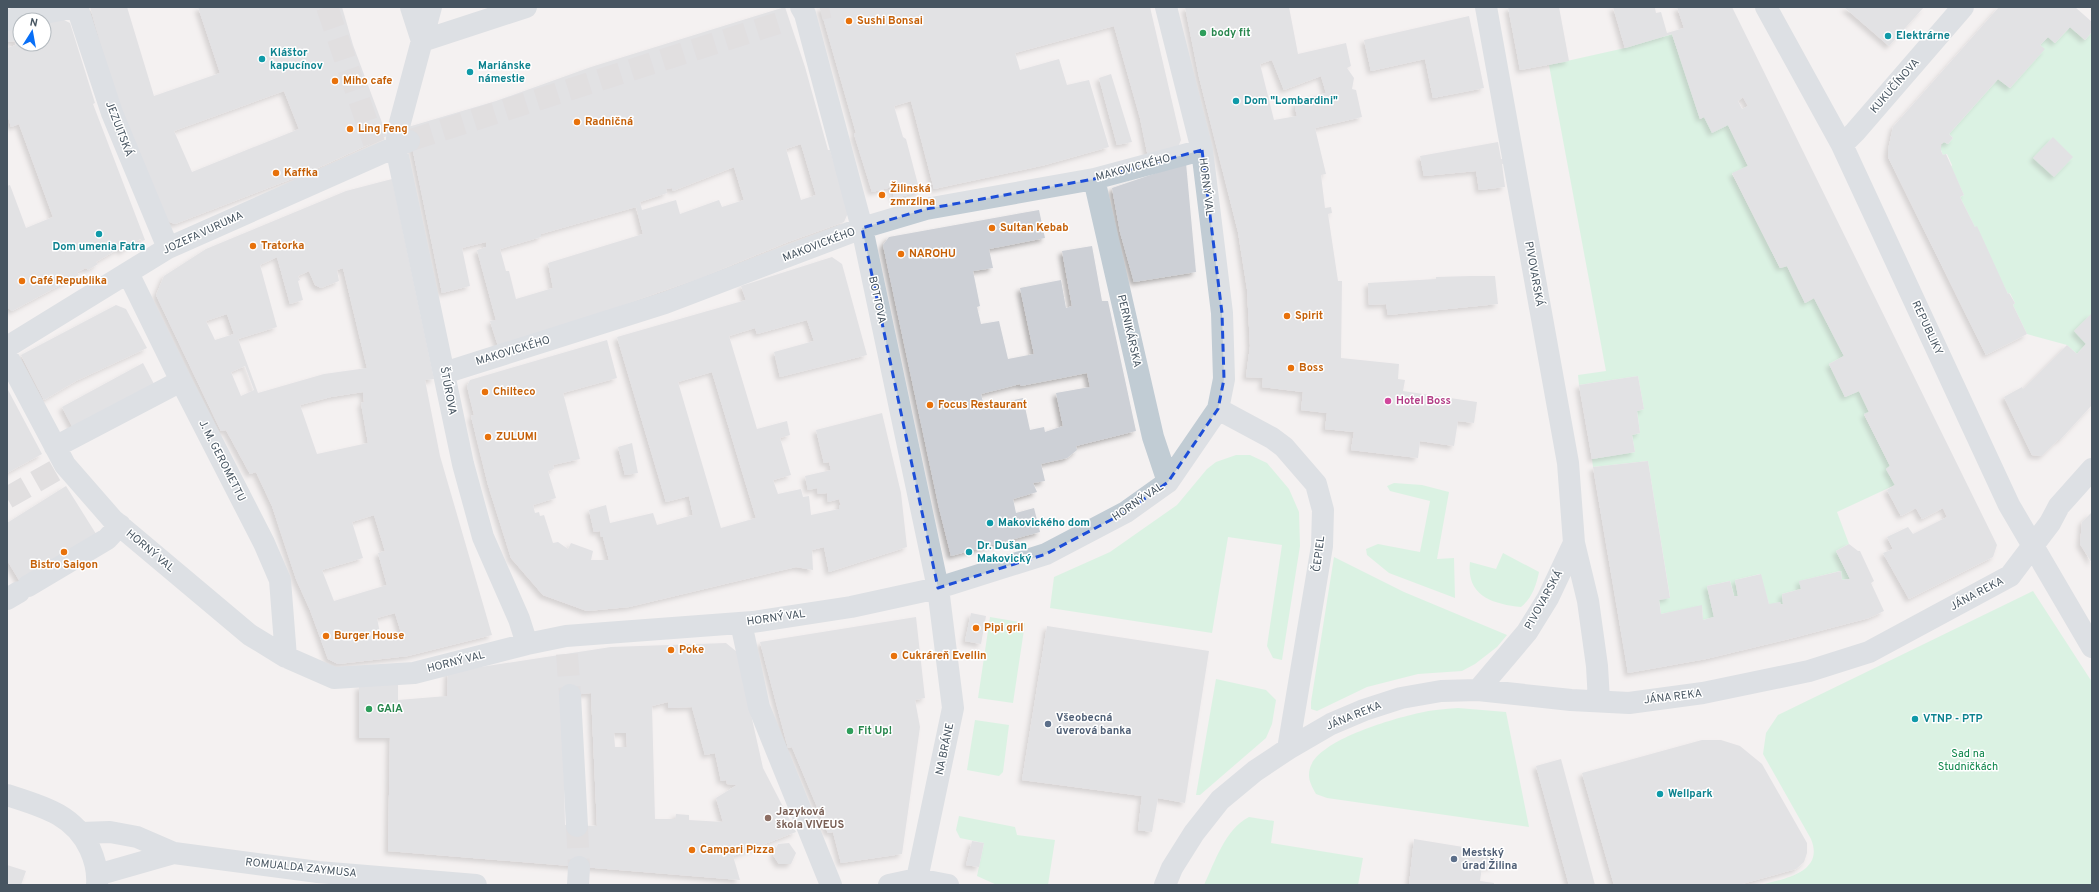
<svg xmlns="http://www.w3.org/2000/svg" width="2099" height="892" font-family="Overpass,sans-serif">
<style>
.green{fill:#bdf4d3}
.building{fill:#cdd0d6;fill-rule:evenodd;filter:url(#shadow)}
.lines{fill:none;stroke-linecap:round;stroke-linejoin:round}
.minor-tunnel{stroke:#c9cacd;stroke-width:22;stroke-dasharray:22 11;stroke-linecap:butt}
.minor{stroke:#c1ccd4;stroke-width:22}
.marked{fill:none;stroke:#1d4ed8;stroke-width:3;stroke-dasharray:8 5;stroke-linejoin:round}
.food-dot{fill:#e8710a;stroke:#fff;stroke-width:1.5}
.leisure-dot{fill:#2e9e5b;stroke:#fff;stroke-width:1.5}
.culture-dot{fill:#0f9aa8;stroke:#fff;stroke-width:1.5}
.hotel-dot{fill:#d1479c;stroke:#fff;stroke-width:1.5}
.service-dot{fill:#5c6f8a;stroke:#fff;stroke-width:1.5}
.education-dot{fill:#8d6e63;stroke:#fff;stroke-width:1.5}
.labels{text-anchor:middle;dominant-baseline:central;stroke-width:3;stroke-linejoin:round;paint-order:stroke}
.food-label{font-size:11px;font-weight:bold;fill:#c56008;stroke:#fff;text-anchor:start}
.leisure-label{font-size:11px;font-weight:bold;fill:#27864d;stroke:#fff;text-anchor:start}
.culture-label{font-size:11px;font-weight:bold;fill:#0d838f;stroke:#fff;text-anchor:start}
.street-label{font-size:11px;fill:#475561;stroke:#fff}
.hotel-label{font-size:11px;font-weight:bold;fill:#b23c85;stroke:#fff;text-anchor:start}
.service-label{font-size:11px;font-weight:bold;fill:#4e5e75;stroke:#fff;text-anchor:start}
.park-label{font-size:11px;fill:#0e864b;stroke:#fff}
.education-label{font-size:11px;font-weight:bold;fill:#785e54;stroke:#fff;text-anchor:start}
</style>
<defs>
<filter id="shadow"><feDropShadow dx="-3.5" dy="3.5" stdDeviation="2" flood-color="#0004"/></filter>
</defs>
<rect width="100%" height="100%" fill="#f4f1f1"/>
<path class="green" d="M 2070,27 L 2085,40 L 2092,32 L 2092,313 L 2086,344 L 2077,354 L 2067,345 L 2027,334 L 2013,305 L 2015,303 L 2010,293 L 2008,294 L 1960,197 L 1964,195 L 1951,167 L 1952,165 L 1947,154 L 1943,155 C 1940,150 1940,145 1944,142 L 1948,144 L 1953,138 L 1949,134 L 1998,79 L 2010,88 L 2044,49 L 2040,45 L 2048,37 L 2055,43 Z
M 1672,34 L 1700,119 L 1704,117 L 1728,125 L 1748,166 L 1732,174 L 1780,268 L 1787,266 L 1805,303 L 1814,298 L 1844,356 L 1829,364 L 1845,397 L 1859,391 L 1869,412 L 1864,415 L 1890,466 L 1886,469 L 1895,485 L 1837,512 L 1849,544 L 1836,551 L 1850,579 L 1842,580 L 1840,571 L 1800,581 L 1801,589 L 1782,594 L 1783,604 L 1769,604 L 1760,574 L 1735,580 L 1738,596 L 1734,596 L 1730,581 L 1707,586 L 1714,617 L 1703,620 L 1702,606 L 1661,614 L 1659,600 L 1670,597 L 1648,461 L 1593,467 L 1592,459 L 1635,452 L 1632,435 L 1640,433 L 1637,411 L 1644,409 L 1638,376 L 1579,385 L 1578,375 L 1606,371 L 1549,65 L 1625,48 Z
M 1236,455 L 1250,455 L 1267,463 L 1289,489 L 1299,512 L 1300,546 L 1282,660 L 1273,658 L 1267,646 L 1282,545 L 1228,537 L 1212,633 L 1050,608 L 1054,577 L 1110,552 L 1177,505 L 1207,469 L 1216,462 Z
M 1394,483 L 1422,485 L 1449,492 L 1437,559 L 1454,558 L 1455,598 L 1389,573 L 1367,555 L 1366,549 L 1378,544 L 1420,552 L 1430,501 L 1390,491 L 1387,486 Z
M 1503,553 L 1539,572 C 1536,586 1532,598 1521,607 C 1493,604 1466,596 1470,562 L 1496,569 Z
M 1334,557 L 1404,592 L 1507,635 L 1497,647 L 1475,664 L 1462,671 L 1418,674 L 1367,687 L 1317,711 L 1311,709 L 1311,702 Z
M 2033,591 L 2092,682 L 2092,885 L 1761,885 C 1783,879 1825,873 1811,839 L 1763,754 L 1766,733 L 1778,715 Z
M 990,617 L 1025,623 L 1013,703 L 978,698 Z
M 1216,679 L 1266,690 L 1276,700 L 1272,724 L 1266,738 L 1200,795 L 1196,795 Z
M 1458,708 L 1506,712 L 1529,827 L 1327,798 L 1316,794 C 1311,785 1307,778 1310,768 C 1318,740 1392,719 1419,713 C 1431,710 1445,709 1458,708 Z
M 975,720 L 1009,725 L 1003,772 L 999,776 L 967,770 Z
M 959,816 L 1015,827 L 1017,835 L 1055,840 L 1048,885 L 997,885 L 977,876 L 984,843 L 960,838 L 956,830 Z
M 1249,817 L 1274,821 L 1271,843 L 1363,858 L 1358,885 L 1204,885 C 1215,862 1225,829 1249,817 Z"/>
<path class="building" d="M 90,7 L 127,7 L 154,96 L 220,73 L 198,7 L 342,7 L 353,45 L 387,136 L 307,173 L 175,224 L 167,221 L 124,123 ZM 284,91 L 299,129 L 192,172 L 174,131 Z
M 785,7 L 805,67 L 828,150 L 830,150 L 840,184 L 848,213 L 844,222 L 788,242 L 700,278 L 597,314 L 498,346 L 490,321 L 496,320 L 477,250 L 486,247 L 486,242 L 462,248 L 470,286 L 442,293 L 408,127 L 496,101 L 591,67 ZM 801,144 L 816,195 L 801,200 L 786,149 ZM 734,167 L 744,200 L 722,207 L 719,200 L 680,214 L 676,200 L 642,210 L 640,202 L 667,193 L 666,189 L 672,188 L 673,191 ZM 636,207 L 643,234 L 548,263 L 553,288 L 516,299 L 509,271 L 506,271 L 500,249 L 541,237 L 541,234 Z
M 820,7 L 1150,7 L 1181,140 L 1177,149 L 1148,157 L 1140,118 L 1114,26 L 1015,53 L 1020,70 L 1059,59 L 1067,85 L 1089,80 L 1109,147 L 1045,165 L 934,189 L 911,101 L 894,106 L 903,137 L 906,139 L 920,192 L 894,198 L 892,187 L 872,192 L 854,134 L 856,133 Z
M 1185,7 L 1289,7 L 1298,54 L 1346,43 L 1351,66 L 1347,68 L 1354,78 L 1352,89 L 1356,90 L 1362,117 L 1315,128 L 1326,174 L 1321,175 L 1325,208 L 1331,207 L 1332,213 L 1328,214 L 1338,281 L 1342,281 L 1341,358 L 1399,364 L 1398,379 L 1405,380 L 1403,391 L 1477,402 L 1474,423 L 1458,421 L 1454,446 L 1420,441 L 1418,458 L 1351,450 L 1354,432 L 1325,429 L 1327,413 L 1301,410 L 1303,392 L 1262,387 L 1263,378 L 1246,377 L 1250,346 L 1247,289 L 1238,232 L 1199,77 ZM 1272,60 L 1284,90 L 1321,76 L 1326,93 L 1297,101 L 1295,108 L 1297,116 L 1274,120 L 1260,64 Z
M 1508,7 L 1559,7 L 1569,61 L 1520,70 Z
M 1613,7 L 1658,7 L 1655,8 L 1656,13 L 1661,12 L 1667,33 L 1684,28 L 1677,7 L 1732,7 L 1997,545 L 1993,557 L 1909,599 L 1883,553 L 1893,549 L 1887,537 L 1908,527 L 1913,534 L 1947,517 L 1943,508 L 1922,519 L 1916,508 L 1901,516 L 1887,490 L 1895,485 L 1886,469 L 1890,466 L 1864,414 L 1869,412 L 1859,391 L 1845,397 L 1829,364 L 1844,356 L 1814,298 L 1805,303 L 1787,266 L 1780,268 L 1732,173 L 1748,166 L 1728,125 L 1712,133 L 1704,117 L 1700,119 L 1672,34 L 1625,48 ZM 1743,97 L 1748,106 L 1742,109 L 1738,101 Z
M 1844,7 L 1924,7 L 1889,46 Z
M 1999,7 L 2075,7 L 2092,22 L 2092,32 L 2085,40 L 2070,27 L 2055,43 L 2048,37 L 2040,45 L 2045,49 L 2010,88 L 1998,79 L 1949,134 L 1953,138 L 1948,144 L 1944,142 L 1941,144 L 1941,151 L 1943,155 L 1946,154 L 1964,195 L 1960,197 L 1975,227 L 1977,226 L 2008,294 L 2009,293 L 2015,303 L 2013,305 L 2027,334 L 1986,355 L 1888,157 L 1888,150 L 1893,127 Z
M 56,16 L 70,23 L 95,103 L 93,104 L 145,240 L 142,241 L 140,239 L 121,252 L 120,248 L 96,262 L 98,264 L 88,270 L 86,268 L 77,272 L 79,275 L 12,311 L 7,307 L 7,186 L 10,185 L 26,228 L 53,217 L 19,124 L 11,127 L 7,113 L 7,48 L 16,45 L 15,41 L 7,42 L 7,25 L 20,22 L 20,44 L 44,44 L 44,20 Z
M 1469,16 L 1484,88 L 1433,98 L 1425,59 L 1371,71 L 1364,40 Z
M 1111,74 L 1132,142 L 1117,145 L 1099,78 Z
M 2053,137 L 2073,157 L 2054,177 L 2033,158 Z
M 1498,142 L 1501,159 L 1503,159 L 1504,164 L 1502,164 L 1505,187 L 1479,190 L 1476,171 L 1424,176 L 1420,156 Z
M 1186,163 L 1196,272 L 1134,282 L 1120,232 L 1112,188 Z
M 392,179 L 434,379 L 425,380 L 440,456 L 492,635 L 408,656 L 338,664 L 328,659 L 310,610 L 296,579 L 272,506 L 256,472 L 250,474 L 226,430 L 221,431 L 220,429 L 156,295 L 164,276 L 206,249 L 346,191 ZM 277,257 L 290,304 L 303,300 L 298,281 L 300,280 L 298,276 L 309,271 L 315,285 L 321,288 L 339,281 L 337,270 L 343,268 L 367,368 L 324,374 L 258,393 L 238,339 L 277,327 L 260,265 ZM 227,314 L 234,334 L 215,340 L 206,321 ZM 245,366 L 254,390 L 241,396 L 231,372 ZM 363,392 L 364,402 L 361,403 L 368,443 L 317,454 L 300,405 L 331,397 ZM 374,515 L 385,551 L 378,553 L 387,585 L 334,601 L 322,570 L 363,558 L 352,522 ZM 395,613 L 402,636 L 381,638 L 377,618 Z
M 1039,210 L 1045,238 L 989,249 L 993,268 L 973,271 L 980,306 L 977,307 L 981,324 L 999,321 L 1008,359 L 1034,354 L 1020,288 L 1061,280 L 1066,308 L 1072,306 L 1062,251 L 1092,246 L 1102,301 L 1108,301 L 1136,431 L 1076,446 L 1077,450 L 1067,458 L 1041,464 L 1045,481 L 1033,483 L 1037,492 L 1013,499 L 1016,513 L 1034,508 L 1040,532 L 951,556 L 939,508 L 883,245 L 889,237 ZM 1087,373 L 1090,387 L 1056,393 L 1063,426 L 1045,432 L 1044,427 L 1030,430 L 1023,398 L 984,407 L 981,394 L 1020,384 L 1021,386 Z
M 832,257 L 842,264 L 867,355 L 780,377 L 774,352 L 814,341 L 807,320 L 757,334 L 755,328 L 729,336 L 757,429 L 787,421 L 790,435 L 780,438 L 791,475 L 773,480 L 778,494 L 801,489 L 803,497 L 809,496 L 811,515 L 839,509 L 839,505 L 841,506 L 839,499 L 828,502 L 827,493 L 818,494 L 817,488 L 808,490 L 805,476 L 831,470 L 829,462 L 824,463 L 816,430 L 882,413 L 901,493 L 907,547 L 829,572 L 824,547 L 812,550 L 813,570 L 796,567 L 629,607 L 587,611 L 543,595 L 511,558 L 488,485 L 471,416 L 474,415 L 467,386 L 470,380 L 607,340 L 617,378 L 563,393 L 580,459 L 553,465 L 554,469 L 548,471 L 556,498 L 533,505 L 535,513 L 539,512 L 540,516 L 544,515 L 553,543 L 558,542 L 568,549 L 571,543 L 593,551 L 591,560 L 609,560 L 603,537 L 601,537 L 600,531 L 594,532 L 589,510 L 606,505 L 610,523 L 653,513 L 657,525 L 693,515 L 689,496 L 666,502 L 617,337 L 746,300 L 741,286 ZM 712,372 L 756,518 L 721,528 L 678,382 Z
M 1470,276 L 1495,276 L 1498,304 L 1388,315 L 1386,304 L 1369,305 L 1368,283 L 1436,279 L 1436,277 Z
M 116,305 L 126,309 L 147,348 L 76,381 L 44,400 L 21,355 Z
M 2092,313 L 2092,405 L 2060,440 L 2058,440 L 2042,456 L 2032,455 L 2004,397 L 2022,387 L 2023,389 L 2067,345 L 2077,354 L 2086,344 L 2074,331 Z
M 143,363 L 154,384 L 73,428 L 62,407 Z
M 1638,376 L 1644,409 L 1637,411 L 1640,433 L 1632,435 L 1635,452 L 1592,459 L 1579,385 Z
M 7,388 L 42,454 L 7,473 Z
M 632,443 L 638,473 L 625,475 L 618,447 Z
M 1648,461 L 1670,598 L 1659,600 L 1661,614 L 1702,605 L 1703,620 L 1714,617 L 1707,586 L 1730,581 L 1734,596 L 1738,596 L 1735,580 L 1761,574 L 1769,604 L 1780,602 L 1781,605 L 1783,604 L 1782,594 L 1801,589 L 1799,581 L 1841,571 L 1842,580 L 1850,579 L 1836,551 L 1849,544 L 1858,551 L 1860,551 L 1874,581 L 1871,583 L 1884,611 L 1869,618 L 1789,639 L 1706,659 L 1628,673 L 1593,467 Z
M 66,486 L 98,537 L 22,585 L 7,560 L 7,523 Z
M 2092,512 L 2092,563 L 2080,544 L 2082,522 Z
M 971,613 L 986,616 L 981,644 L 965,641 Z
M 916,617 L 925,698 L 915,700 L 920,727 L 902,854 L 841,863 L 833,832 L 828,833 L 792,747 L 788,748 L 760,642 Z
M 1047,626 L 1209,651 L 1185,803 L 1158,798 L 1152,832 L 1138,830 L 1142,796 L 1022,780 Z
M 726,643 L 737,652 L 763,768 L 796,832 L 733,856 L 740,880 L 388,851 L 390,738 L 359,738 L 359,686 L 398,684 L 398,700 L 447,696 L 448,672 L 611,647 ZM 591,693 L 597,826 L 565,825 L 562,696 ZM 668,702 L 668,708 L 692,707 L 705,755 L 715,753 L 721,781 L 726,780 L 727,784 L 737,785 L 716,798 L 723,822 L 689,820 L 689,815 L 676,814 L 675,819 L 655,819 L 652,706 ZM 614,733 L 626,733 L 627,747 L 615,747 Z
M 1702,740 L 1721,740 L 1740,746 L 1762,764 L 1807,843 L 1807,853 L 1804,862 L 1796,869 L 1738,885 L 1614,885 L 1582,773 Z
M 1561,759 L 1595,885 L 1569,885 L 1536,766 Z
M 1414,839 L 1494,852 L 1496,855 L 1496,862 L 1493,866 L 1482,867 L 1480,881 L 1494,883 L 1494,885 L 1409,885 Z
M 972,841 L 984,843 L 979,867 L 966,865 Z
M 789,843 L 796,853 L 791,864 L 779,864 L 773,855 L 778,844 Z
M 7,865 L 26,871 L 21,885 L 7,885 Z"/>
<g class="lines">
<path class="minor-tunnel" d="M 327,7 L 374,143
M 820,9 L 829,7
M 411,140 L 788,20
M 7,498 L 65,465
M 567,654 L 570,695
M 577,826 L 579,867"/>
<path class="minor" d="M 77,7 L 112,113 L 168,248
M 411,7 L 422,41 L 526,7
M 431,7 L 398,130 L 396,147 L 463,464 L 483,537 L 519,619 L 527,644
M 801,7 L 805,14 L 862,228 L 938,588 L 953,708 L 917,879 L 889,885
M 1486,7 L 1568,463 L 1574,543 L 1588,601 L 1597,666 L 1599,701
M 1766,7 L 1842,145 L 2009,505 L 2092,647
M 7,20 L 76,7
M 1842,145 L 1855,132 L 1963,7
M 1094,179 L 1153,437 L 1168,482
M 128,273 L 181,381 L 264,543 L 280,580 L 286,657
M 7,347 L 168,248 L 409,141
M 7,356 L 65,465 L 113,520 L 250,635 L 286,657 L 334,678 L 414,673 L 527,644 L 566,636 L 753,622 L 851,607 L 938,588 L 1046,554 L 1126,512 L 1168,482 L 1218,409 L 1224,379 L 1222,313 L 1202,150 L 1166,7
M 444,373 L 665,303 L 862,228 L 926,209 L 1094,179 L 1202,150
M 1218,409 L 1272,438 L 1284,447 L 1316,484 L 1323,510 L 1322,546 L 1288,749
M 55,447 L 181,381
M 28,586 L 107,539 L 120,525
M 7,599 L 19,592
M 741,623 L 759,707 L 831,885
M 1478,690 L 1527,632 L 1548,598 L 1574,543
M 570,695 L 577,826
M 7,795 C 41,806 74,814 90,849 C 95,860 98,873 97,885
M 81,833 L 110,832 L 137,837 L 174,853 L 318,872 L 476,885
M 97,875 L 174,853
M 578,885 L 579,867
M 916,885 L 917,879 L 948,885
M 1165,885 L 1172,868 L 1194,833 L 1220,800 L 1255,771 L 1288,749 L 1331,724 L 1364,710 L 1401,698 L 1441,691 L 1478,690 L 1571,700 L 1629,703 L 1703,693 L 1809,671 L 1869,652 L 2010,576 L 2050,523 L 2059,506 L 2092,469"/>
</g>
<path d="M0 0H2099V892H0ZM 1202,150 L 1222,313 L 1224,379 L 1218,409 L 1168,482 L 1126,512 L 1046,554 L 938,588 L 862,228 L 926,209 L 1094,179 Z" fill="#f4f1f1" fill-opacity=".55" fill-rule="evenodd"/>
<path class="marked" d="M 1202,150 L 1222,313 L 1224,379 L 1218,409 L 1168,482 L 1126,512 L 1046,554 L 938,588 L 862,228 L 926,209 L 1094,179 Z"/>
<g class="food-dot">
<circle cx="849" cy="21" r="4"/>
<circle cx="335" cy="81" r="4"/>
<circle cx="577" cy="122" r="4"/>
<circle cx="350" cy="129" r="4"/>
<circle cx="276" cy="173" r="4"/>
<circle cx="882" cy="195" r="4"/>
<circle cx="992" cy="228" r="4"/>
<circle cx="253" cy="246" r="4"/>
<circle cx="901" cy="254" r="4"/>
<circle cx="22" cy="281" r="4"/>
<circle cx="1287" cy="316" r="4"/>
<circle cx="1291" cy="368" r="4"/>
<circle cx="485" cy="392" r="4"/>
<circle cx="930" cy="405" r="4"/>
<circle cx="488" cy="437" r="4"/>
<circle cx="64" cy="552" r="4"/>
<circle cx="976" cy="628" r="4"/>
<circle cx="326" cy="636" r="4"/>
<circle cx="671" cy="650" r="4"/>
<circle cx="894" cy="656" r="4"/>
<circle cx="692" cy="850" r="4"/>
</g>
<g class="leisure-dot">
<circle cx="1203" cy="33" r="4"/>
<circle cx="369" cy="709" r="4"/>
<circle cx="850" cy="731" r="4"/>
</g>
<g class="culture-dot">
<circle cx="1888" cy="36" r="4"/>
<circle cx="262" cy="59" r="4"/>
<circle cx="470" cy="72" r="4"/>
<circle cx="1236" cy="101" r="4"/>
<circle cx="99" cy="234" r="4"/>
<circle cx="990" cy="523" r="4"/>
<circle cx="969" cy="552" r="4"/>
<circle cx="1915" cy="719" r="4"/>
<circle cx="1660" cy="794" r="4"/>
</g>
<circle class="hotel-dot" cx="1388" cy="401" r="4"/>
<g class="service-dot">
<circle cx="1048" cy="724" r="4"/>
<circle cx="1454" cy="859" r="4"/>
</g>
<circle class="education-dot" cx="768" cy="818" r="4"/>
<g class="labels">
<g class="food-label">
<text x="857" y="21">Sushi Bonsai</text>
<text x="343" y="81">Miho cafe</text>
<text x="585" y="122">Radničná</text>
<text x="358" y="129">Ling Feng</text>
<text x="284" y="173">Kaffka</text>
<text x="890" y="189">Žilinská<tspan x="890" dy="13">zmrzlina</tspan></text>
<text x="1000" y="228">Sultan Kebab</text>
<text x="261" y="246">Tratorka</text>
<text x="909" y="254">NAROHU</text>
<text x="30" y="281">Café Republika</text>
<text x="1295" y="316">Spirit</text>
<text x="1299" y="368">Boss</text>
<text x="493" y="392">Chilteco</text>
<text x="938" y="405">Focus Restaurant</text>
<text x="496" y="437">ZULUMI</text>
<text x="64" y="565" text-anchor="middle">Bistro Saigon</text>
<text x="984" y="628">Pipi gril</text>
<text x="334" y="636">Burger House</text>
<text x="679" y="650">Poke</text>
<text x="902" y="656">Cukráreň Evellin</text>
<text x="700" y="850">Campari Pizza</text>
</g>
<g class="leisure-label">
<text x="1211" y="33">body fit</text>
<text x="377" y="709">GAIA</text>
<text x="858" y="731">Fit Up!</text>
</g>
<g class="culture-label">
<text x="1896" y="36">Elektrárne</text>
<text x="270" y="53">Kláštor<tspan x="270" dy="13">kapucínov</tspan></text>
<text x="478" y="66">Mariánske<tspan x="478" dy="13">námestie</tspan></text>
<text x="1244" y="101">Dom "Lombardini"</text>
<text x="99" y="247" text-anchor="middle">Dom umenia Fatra</text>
<text x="998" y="523">Makovického dom</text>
<text x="977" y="546">Dr. Dušan<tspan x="977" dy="13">Makovický</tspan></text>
<text x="1923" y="719">VTNP - PTP</text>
<text x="1668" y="794">Wellpark</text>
</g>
<g class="street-label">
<text transform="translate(1895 86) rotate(-49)">KUKUČÍNOVA</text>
<text transform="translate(119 129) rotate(69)">JEZUITSKÁ</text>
<text transform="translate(1133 168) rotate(-15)">MAKOVICKÉHO</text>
<text transform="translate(1206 187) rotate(83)">HORNÝ VAL</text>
<text transform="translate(203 233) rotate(-25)">JOZEFA VURUMA</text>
<text transform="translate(819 245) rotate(-21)">MAKOVICKÉHO</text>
<text transform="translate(1534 274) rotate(80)">PIVOVARSKÁ</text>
<text transform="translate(877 300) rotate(78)">BOTTOVA</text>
<text transform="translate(1927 328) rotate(65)">REPUBLIKY</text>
<text transform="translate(1129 331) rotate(77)">PERNIKÁRSKA</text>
<text transform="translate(513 351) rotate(-17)">MAKOVICKÉHO</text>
<text transform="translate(448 391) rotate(79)">ŠTÚROVA</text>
<text transform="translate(222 461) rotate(63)">J. M. GEROMETTU</text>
<text transform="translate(1138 502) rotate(-34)">HORNÝ VAL</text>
<text transform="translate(150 551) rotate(40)">HORNÝ VAL</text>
<text transform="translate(1319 554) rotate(-83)">ČEPIEL</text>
<text transform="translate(1977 594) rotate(-28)">JÁNA REKA</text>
<text transform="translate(1544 600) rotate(-61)">PIVOVARSKÁ</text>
<text transform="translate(776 618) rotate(-8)">HORNÝ VAL</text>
<text transform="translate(456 662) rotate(-14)">HORNÝ VAL</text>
<text transform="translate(1673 697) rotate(-7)">JÁNA REKA</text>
<text transform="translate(1354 716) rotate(-22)">JÁNA REKA</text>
<text transform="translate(945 749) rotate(-78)">NA BRÁNE</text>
<text transform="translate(301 868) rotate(6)">ROMUALDA ZAYMUSA</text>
</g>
<g class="hotel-label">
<text x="1396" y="401">Hotel Boss</text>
</g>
<g class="service-label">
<text x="1056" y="718">Všeobecná<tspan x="1056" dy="13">úverová banka</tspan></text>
<text x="1462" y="853">Mestský<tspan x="1462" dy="13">úrad Žilina</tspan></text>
</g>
<g class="park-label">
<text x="1968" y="754">Sad na<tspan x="1968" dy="13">Studničkách</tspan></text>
</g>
<g class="education-label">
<text x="776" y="812">Jazyková<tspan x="776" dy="13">škola VIVEUS</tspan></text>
</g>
</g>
<rect width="2099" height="892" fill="none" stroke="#475561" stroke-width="16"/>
<g transform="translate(32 32) rotate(11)"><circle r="19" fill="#ffffff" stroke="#b5bbc0"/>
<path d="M0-3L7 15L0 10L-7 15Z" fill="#086ff7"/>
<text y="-6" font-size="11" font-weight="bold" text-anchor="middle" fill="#475561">N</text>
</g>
</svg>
